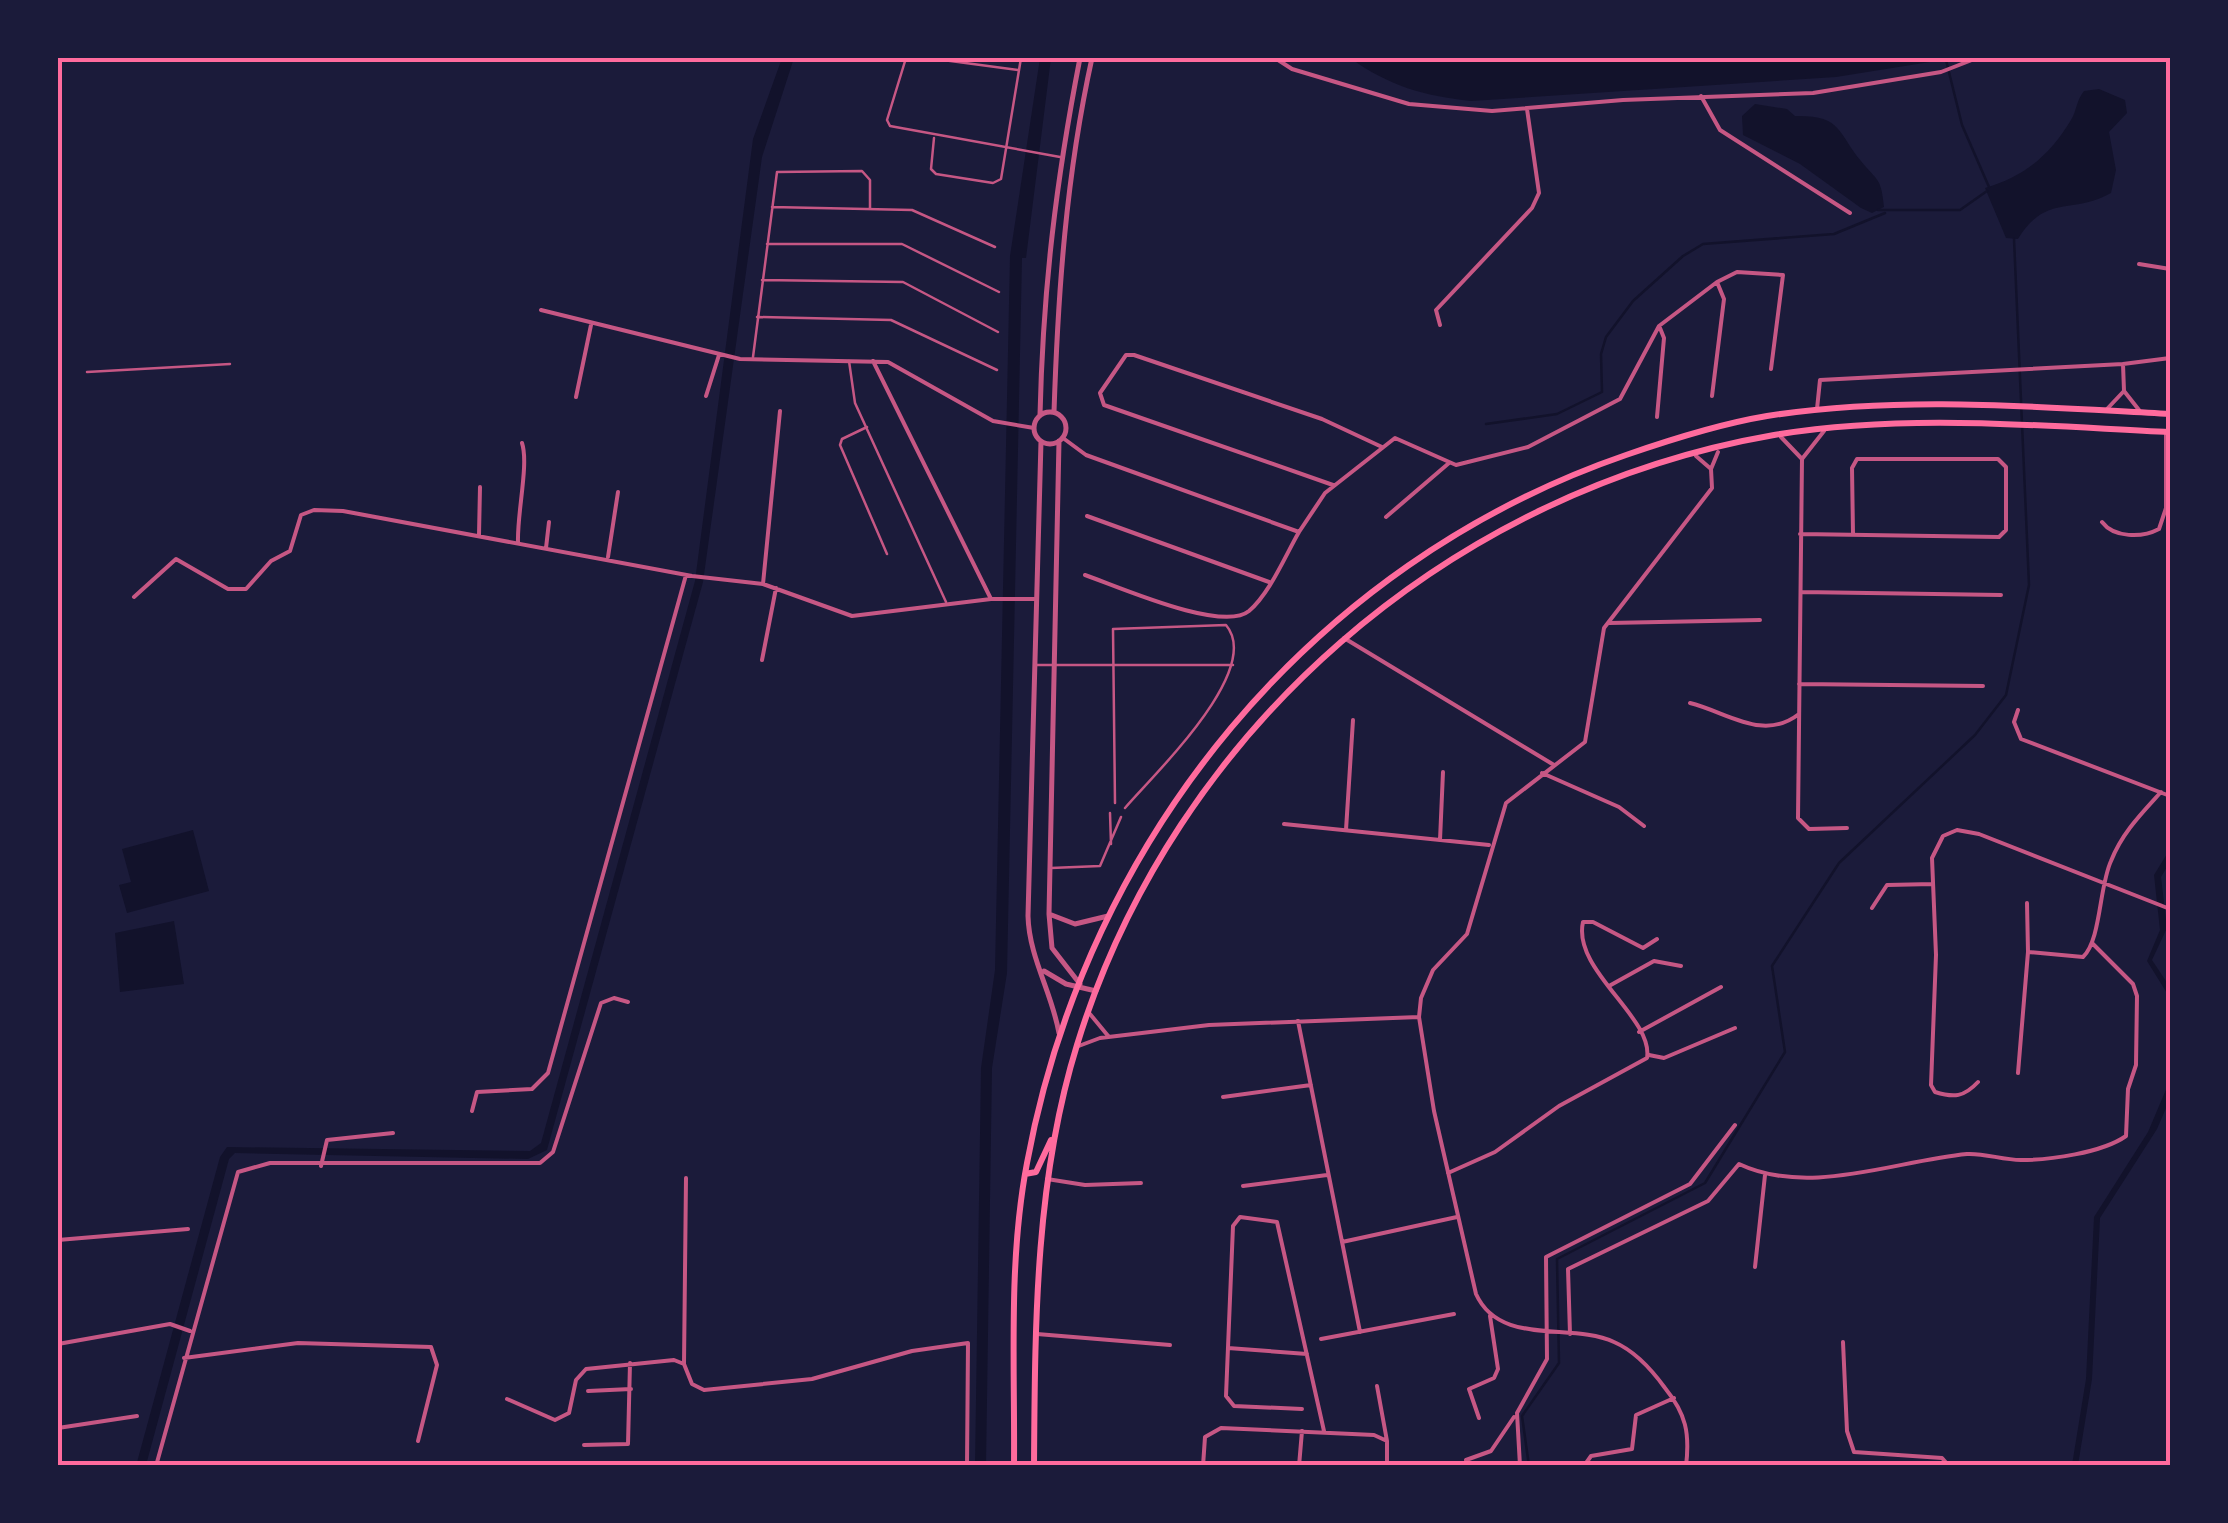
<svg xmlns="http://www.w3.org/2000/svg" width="2228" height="1523" font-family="'Varela Round',sans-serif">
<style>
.water{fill:#12122b}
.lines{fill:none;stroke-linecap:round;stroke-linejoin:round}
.stream{stroke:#12122b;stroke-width:2.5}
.service{stroke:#c65784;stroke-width:2.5}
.minor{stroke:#c65784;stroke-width:4}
.tertiary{stroke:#c65784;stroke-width:5}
.trunk{stroke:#ff6b9d;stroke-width:6}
.neatline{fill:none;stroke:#ff6b9d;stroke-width:4}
</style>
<rect width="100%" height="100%" fill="#1b1b3a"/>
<path class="water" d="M 782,58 L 794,58 L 762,157 L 703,582 L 547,1150 L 528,1159 L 235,1153 L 229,1159 L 146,1465 L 136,1466 L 220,1157 L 227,1147 L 530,1151 L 541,1143 L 695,581 L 753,139 Z
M 1040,58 L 1051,58 L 1026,258 L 1022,258 L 1007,973 L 992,1068 L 986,1465 L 975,1466 L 981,1068 L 995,970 L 1010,256 Z
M 1350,58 L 1955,58 L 1836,77 L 1471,101 C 1424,96 1389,86 1350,58 Z
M 2099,89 L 2125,100 L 2127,113 L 2109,132 L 2116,170 L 2111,193 C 2073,215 2046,193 2018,239 L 2006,238 L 1985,188 C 2024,177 2050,155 2071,120 C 2077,110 2076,101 2084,91 Z
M 1755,104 L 1787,109 L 1795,116 C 1842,115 1837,132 1861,161 C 1878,182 1881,177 1884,207 L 1872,213 L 1861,208 L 1800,164 L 1743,135 L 1742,116 Z
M 193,830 L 209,891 L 127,913 L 119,885 L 131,882 L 122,849 Z
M 2170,849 L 2170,862 L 2161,877 L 2167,928 L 2152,960 L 2170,987 L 2170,998 L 2147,961 L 2160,930 L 2154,875 Z
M 174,921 L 184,984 L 120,992 L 115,933 Z
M 2170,1080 L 2170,1099 L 2157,1129 L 2100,1218 L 2092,1379 L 2078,1465 L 2072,1465 L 2086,1379 L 2094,1217 L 2148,1132 Z"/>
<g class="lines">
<path class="stream" d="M 1946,60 L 1962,125 L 1989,187
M 1878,210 L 1960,210 L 1987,191
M 1486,424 L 1557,414 L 1602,392 L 1601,354 L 1606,337 L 1633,301 L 1683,256 L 1703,244 L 1834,234 L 1885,213
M 1529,1466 L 1522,1416 L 1559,1363 L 1557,1259 L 1705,1183 L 1785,1052 L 1772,966 L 1839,863 L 1975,735 L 2006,695 L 2029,585 L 2014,239"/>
<path class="service" d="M 906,58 L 887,120 L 890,126 L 1060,157
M 928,58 L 1018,70
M 934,138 L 931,169 L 936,174 L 993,183 L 1001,179 L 1021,58
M 772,207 L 912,210 L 995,247
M 767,244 L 902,244 L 999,292
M 762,280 L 903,282 L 998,332
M 757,317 L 891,320 L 997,370
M 753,357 L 777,172 L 862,171 L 870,180 L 870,208
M 849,361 L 855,403 L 946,602
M 87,372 L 230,364
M 867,427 L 842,439 L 840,445 L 887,554
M 1036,665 L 1233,665
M 1115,803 L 1113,629 L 1226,625 C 1264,670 1154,774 1125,808
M 1110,813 L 1111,844
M 1051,868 L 1100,866 L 1121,817"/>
<path class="minor" d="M 1275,58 L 1292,69 L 1409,104 L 1492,111 L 1623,100 L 1813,93 L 1941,72 L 1977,58
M 1701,96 L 1720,130 L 1850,213
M 2139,264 L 2170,269
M 541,310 L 740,359 L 888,362 L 993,421 L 1034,428
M 1440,325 L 1436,310 L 1532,208 L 1539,193 L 1527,109
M 873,361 L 991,599
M 706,396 L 719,355
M 1712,396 L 1724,299 L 1717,282
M 576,397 L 591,325
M 1817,409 L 1820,380 L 2123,364
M 2107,409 L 2124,391
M 2139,410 L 2124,391 L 2123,364 L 2170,358
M 1657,417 L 1664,338 L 1660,328
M 1824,431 L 1802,459 L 1798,818 L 1809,829 L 1847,828
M 1781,437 L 1802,459
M 1063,438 L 1086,455 L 1299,532 L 1325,493 L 1395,438 L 1456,465 L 1528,447 L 1620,399 L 1659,326 L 1717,282 L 1737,272 L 1783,275 L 1771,369
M 1696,456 L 1711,469
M 1333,485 L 1104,405 L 1100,393 L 1126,355 L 1134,355 L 1322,419 L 1382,447
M 1087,516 L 1269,582
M 1386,517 L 1449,463
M 2102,522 C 2114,538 2142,538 2159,529 L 2166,508 L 2166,432
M 1800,534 L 1999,537 L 2006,530 L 2006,467 L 1998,459 L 1857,459 L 1852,468 L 1853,534
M 479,535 L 480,487
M 518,542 C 517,513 529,464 522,443
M 546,548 L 549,522
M 608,557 L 618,492
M 1085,575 C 1117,586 1222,633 1249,611 C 1270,593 1285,556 1299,532
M 763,584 L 780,411
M 1801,592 L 2001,595
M 134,597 L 176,559 L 228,589 L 246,589 L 271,561 L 290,551 L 301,515 L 314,510 L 343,511 L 692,576 L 763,584 L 852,616 L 991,599 L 1036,599
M 1609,623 L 1760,620
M 1344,638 L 1554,765
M 762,660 L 776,588
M 1799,684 L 1983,686
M 1690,703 C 1727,712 1763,742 1799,714
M 2018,710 L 2014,722 L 2021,739 L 2170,796
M 1542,773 L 1619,807 L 1644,826
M 1284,824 L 1489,845
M 1346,830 L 1353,720
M 1440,840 L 1443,772
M 2027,903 L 2028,952 L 2083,957 C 2101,940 2099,887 2111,861 C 2122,833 2141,814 2161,792
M 1872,908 L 1887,885 L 1933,884
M 1609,986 L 1654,961 L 1681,966
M 1090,1014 L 1109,1037
M 1298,1021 L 1360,1332
M 1639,1032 L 1721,987
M 1076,1047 L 1100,1038 L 1209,1025 L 1419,1017
M 1649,1055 L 1664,1058 L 1735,1028
M 2018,1073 L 2028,952
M 1978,1082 C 1964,1097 1954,1098 1935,1092 L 1931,1085 L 1936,955 L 1932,858 L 1943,836 L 1957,830 L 1979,834 L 2170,909
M 1223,1097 L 1311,1085
M 2170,1107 L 2170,1115
M 472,1111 L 477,1092 L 532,1089 L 548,1073 L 686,575
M 321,1166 L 327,1140 L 393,1133
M 1448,1173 L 1495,1152 L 1559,1106 L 1647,1058 C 1654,1018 1572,970 1583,922 L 1593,922 L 1643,948 L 1657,939
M 1047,1179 L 1085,1185 L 1141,1183
M 1243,1186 L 1327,1175
M 58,1240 L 188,1229
M 1342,1242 L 1457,1217
M 1755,1267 L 1765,1175
M 1037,1334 L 1170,1345
M 1570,1334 L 1568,1269 L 1708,1201 L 1739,1164 C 1809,1197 1894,1161 1967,1154 C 1985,1153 2002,1160 2021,1160 C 2049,1160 2102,1153 2126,1136 L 2128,1089 L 2136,1065 L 2137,996 L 2133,984 L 2092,943
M 1321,1339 L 1454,1314
M 1843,1342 L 1847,1431 L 1854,1452 L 1942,1458 L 1949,1466
M 58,1344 L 170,1324 L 190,1331
M 1228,1348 L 1307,1354
M 184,1358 L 298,1343 L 431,1347 L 437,1365 L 418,1441
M 684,1364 L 686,1178
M 1377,1386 L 1387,1441
M 588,1391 L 631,1389
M 507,1399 L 555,1420 L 569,1413 L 576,1380 L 586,1369 L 674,1360 L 684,1364 L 692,1384 L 704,1390 L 812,1379 L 912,1351 L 968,1343 L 967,1466
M 1302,1409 L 1234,1406 L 1226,1396 L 1233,1226 L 1240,1217 L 1277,1222 L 1324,1431
M 1479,1418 L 1469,1389 L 1494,1378 L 1498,1369 L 1490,1316
M 58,1428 L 137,1416
M 584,1445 L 628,1444 L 630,1363
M 1466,1460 L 1491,1451 L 1514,1417
M 156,1466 L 238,1172 L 270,1163 L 540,1163 L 553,1152 L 601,1003 L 614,998 L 628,1002
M 1203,1466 L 1205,1437 L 1221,1428 L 1374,1435 L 1387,1441 L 1387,1466
M 1299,1466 L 1302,1431
M 1520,1466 L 1517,1413 L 1547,1359 L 1546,1257 L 1690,1184 L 1735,1125
M 1584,1466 L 1591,1456 L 1632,1449 L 1636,1415 L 1674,1398
M 1686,1466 C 1690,1433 1686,1414 1665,1388 C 1652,1370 1635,1351 1614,1342 C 1571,1322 1500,1347 1476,1294 L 1434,1111 L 1419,1017 L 1421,998 L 1433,970 L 1467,934 L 1506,803 L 1585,742 L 1604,628 L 1712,488 L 1711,469 L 1718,452"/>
<path class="tertiary" d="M1034 428a16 16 0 1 1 32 0a16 16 0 1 1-32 0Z
M 1054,412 C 1058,292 1066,176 1092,58
M 1040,415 C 1043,289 1056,181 1080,58
M 1041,441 L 1028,916 C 1029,957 1052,993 1059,1033
M 1059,441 L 1049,914 L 1075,924 L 1108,916
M 1049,914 L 1052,948 L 1080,984
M 1044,971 L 1066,984 L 1096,991"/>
<path class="trunk" d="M 1025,1174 L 1036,1172 L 1051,1140
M 1014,1466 C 1015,1366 1008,1262 1027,1163 C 1087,838 1312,563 1626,455 C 1672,439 1719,424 1767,416 C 1901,395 2036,407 2170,414
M 1034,1466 C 1035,1325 1035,1180 1077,1045 C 1174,729 1450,491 1774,435 C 1905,413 2039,426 2170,432"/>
</g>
<rect width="2228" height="1523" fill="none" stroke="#1b1b3a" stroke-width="120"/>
<rect x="60" y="60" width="2108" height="1403" class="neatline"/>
</svg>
